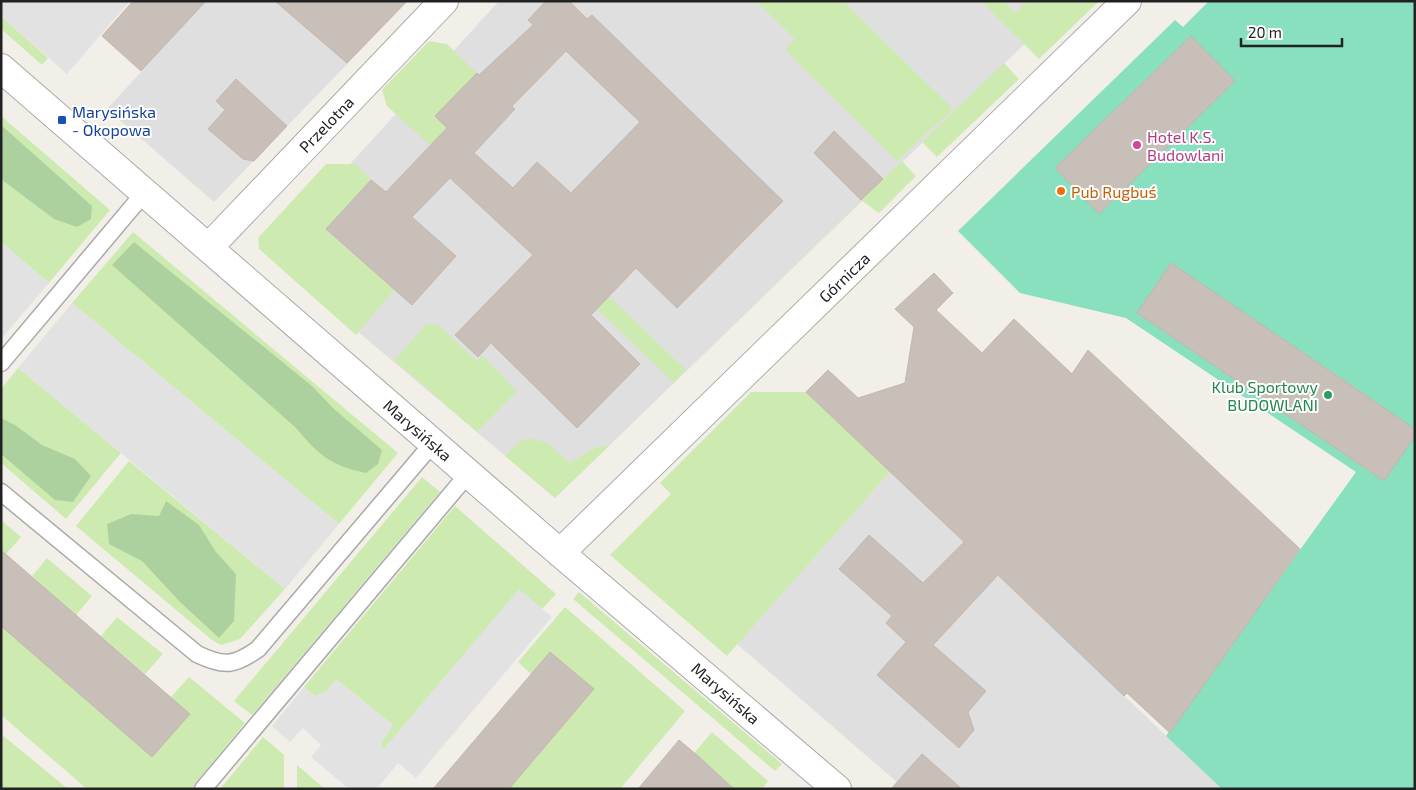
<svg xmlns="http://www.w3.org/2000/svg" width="1416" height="790" font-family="'Exo 2',sans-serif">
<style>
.residential{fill:#e0dfdf}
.grass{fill:#cdebb0}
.forest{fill:#add19e}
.pitch{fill:#88e0be}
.parking{fill:#e2e2e2}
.building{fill:#c7bfb8;stroke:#c4b6ab;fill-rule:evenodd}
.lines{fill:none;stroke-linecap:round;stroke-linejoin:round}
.lane-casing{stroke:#a9a9a9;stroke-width:19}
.street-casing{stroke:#a9a9a9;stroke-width:30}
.lane{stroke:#fff;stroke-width:16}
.street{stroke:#fff;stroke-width:28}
.transit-dot{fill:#1a4fb4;stroke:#fff;stroke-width:2}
.hotel-dot{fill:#d1479c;stroke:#fff;stroke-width:2}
.food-dot{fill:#e8710a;stroke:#fff;stroke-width:2}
.leisure-dot{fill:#2e9e5b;stroke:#fff;stroke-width:2}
.labels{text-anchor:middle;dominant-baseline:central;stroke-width:4;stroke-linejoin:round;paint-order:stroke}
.transit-label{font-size:16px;fill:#164399;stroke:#fff;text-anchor:start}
.street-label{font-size:16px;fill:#222;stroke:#fff}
.hotel-label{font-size:16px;fill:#b23c85;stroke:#fff;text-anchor:start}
.food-label{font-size:16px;fill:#c56008;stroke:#fff;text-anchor:start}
.leisure-label{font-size:16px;fill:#27864d;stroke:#fff;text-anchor:end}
</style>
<rect width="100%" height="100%" fill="#f2efe9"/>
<path class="residential" d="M 206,1 L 408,1 L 214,202 L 107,109 Z
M 499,1 L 1069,1 L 555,498 L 267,255 Z
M 890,472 L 1222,789 L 905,789 L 737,644 Z"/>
<path class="grass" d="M 756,1 L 843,1 L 953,109 L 897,161 L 785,50 L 795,39 Z
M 981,1 L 1004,1 L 1015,13 L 1028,1 L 1099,1 L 1039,59 Z
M 1,16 L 48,58 L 42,65 L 1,29 Z
M 429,41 L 447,44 L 477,73 L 435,116 L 472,153 L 443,157 L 387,106 L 382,90 Z
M 1004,63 L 1019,79 L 937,157 L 922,142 Z
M 1,116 L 110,210 L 49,283 L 1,242 Z
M 902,161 L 916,176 L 879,213 L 861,200 Z
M 326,164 L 356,164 L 371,180 L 326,230 L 394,290 L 356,335 L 259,249 L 258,238 Z
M 133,232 L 398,453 L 339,524 L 72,303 Z
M 609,296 L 686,370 L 674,383 L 597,309 Z
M 427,324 L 437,324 L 477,361 L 482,355 L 517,391 L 477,432 L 394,360 Z
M 18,368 L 121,453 L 66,519 L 1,463 L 1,389 Z
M 751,392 L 806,392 L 890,472 L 727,656 L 610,555 L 671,494 L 660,483 Z
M 533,438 L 549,444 L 569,463 L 596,447 L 609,446 L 555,498 L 505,456 L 520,441 Z
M 129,461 L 285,589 L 240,639 L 221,645 L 212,640 L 76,526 Z
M 422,477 L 440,492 L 252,715 L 234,701 Z
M 455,506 L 556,594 L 542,609 L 519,590 L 383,750 L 381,743 L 393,725 L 336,679 L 327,691 L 315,696 L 304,687 Z
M 1,520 L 21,537 L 6,554 L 1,550 Z
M 47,558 L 92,596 L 76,615 L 32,576 Z
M 579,592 L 782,764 L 775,771 L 573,599 Z
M 565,607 L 685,711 L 620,789 L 509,789 L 594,690 L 550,652 L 531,674 L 518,662 Z
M 117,617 L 163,654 L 145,674 L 101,636 Z
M 1,626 L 152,757 L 190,714 L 171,697 L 189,677 L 245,723 L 191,789 L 87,789 L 1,715 Z
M 712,732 L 768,781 L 762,789 L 734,789 L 694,753 Z
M 1,734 L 68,789 L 1,789 Z
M 263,737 L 284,755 L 284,789 L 220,789 Z
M 297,765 L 325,789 L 297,789 Z"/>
<path class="forest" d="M 1,125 L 92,206 L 91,219 L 77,227 L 54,219 L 1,179 Z
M 134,242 L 312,386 L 333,408 L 382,450 L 378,464 L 366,473 C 329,465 319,455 295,427 L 112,265 Z
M 1,418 L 15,425 L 42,445 L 75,459 L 91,476 L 73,502 L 55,500 L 1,454 Z
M 166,501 L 199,525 L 216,552 L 236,574 L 234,621 L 219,638 L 179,601 L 142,561 L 109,544 L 107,524 L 131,514 L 159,516 Z"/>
<path class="pitch" d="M 1209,1 L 1415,1 L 1415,789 L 1222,789 L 1166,736 L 1356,472 L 1126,318 L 1020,293 L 958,231 L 1175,20 L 1183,27 Z"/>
<path class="parking" d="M 1,1 L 130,1 L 67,74 L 1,16 Z
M 1,242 L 49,283 L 1,339 Z
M 72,303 L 339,524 L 285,589 L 18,368 Z
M 519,589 L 552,617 L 416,778 L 398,763 L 377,789 L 349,789 L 311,757 L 321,745 L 303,728 L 290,742 L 272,726 L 304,687 L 316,696 L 327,691 L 336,679 L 393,725 L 381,743 L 383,750 Z"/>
<path class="building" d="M 133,1 L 206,1 L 141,71 L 102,36 Z
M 275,1 L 407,1 L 347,63 Z
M 546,1 L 569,1 L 587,19 L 592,15 L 783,201 L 677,308 L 636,268 L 591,315 L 640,364 L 577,428 L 491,343 L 478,357 L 455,335 L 533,255 L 450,178 L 412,217 L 456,256 L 412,305 L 326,229 L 371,180 L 386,192 L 447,128 L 435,116 L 477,73 L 479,75 L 533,25 L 528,20 ZM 566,51 L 640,122 L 571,193 L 537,162 L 513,188 L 474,153 L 515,109 L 512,106 Z
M 1191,36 L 1235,81 L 1099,214 L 1055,168 Z
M 236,79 L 287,126 L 254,161 L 243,159 L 208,129 L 225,110 L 216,101 Z
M 834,131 L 883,179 L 861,200 L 814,153 Z
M 1171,263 L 1415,429 L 1415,436 L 1384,481 L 1137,313 Z
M 934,273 L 953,293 L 936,310 L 982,353 L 1014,319 L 1072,374 L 1088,350 L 1300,549 L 1170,733 L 1127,693 L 1124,696 L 998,575 L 933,645 L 986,691 L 968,712 L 974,730 L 959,748 L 877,675 L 906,642 L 886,623 L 892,616 L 839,569 L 869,535 L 923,583 L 964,542 L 806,392 L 828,370 L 858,398 L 905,383 L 914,327 L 895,309 Z
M 1,550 L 190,714 L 152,757 L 1,626 Z
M 550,652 L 594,689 L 509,789 L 433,789 Z
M 679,740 L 698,756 L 734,789 L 638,789 Z
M 922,754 L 962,789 L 891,789 Z"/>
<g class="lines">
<defs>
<path id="lane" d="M 1,363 L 145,192
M 1,492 L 197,654 C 224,667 234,666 258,649 L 433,443
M 203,789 L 468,474"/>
<path id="street" d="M 1,68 L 538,534 L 837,789
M 209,247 L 444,1
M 560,553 L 1127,1"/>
</defs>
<use href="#lane" class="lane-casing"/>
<use href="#street" class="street-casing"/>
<use href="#lane" class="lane"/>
<use href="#street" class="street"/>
</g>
<rect class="transit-dot" x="57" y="115" width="10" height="10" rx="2.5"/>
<circle class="hotel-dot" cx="1137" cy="145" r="5"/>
<circle class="food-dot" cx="1061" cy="191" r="5"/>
<circle class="leisure-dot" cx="1328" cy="395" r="5"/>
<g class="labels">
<g class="transit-label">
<text x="72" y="111">Marysińska<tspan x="72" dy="18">- Okopowa</tspan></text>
</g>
<g class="street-label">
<text transform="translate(326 124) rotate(-46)">Przelotna</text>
<text transform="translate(844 277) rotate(-44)">Górnicza</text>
<text transform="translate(418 430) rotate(41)">Marysińska</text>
<text transform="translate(726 693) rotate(41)">Marysińska</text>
</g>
<g class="hotel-label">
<text x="1147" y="136">Hotel K.S.<tspan x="1147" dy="18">Budowlani</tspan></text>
</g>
<g class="food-label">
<text x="1071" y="191">Pub Rugbuś</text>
</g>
<g class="leisure-label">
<text x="1318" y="386">Klub Sportowy<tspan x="1318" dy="18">BUDOWLANI</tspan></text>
</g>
</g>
<rect width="1416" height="790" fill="none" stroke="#222222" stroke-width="5"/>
<path d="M1241 38v8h101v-8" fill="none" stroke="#222222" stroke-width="2.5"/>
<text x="1248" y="38" font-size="15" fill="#222222" stroke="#ffffff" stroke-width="4" paint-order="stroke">20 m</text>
</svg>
